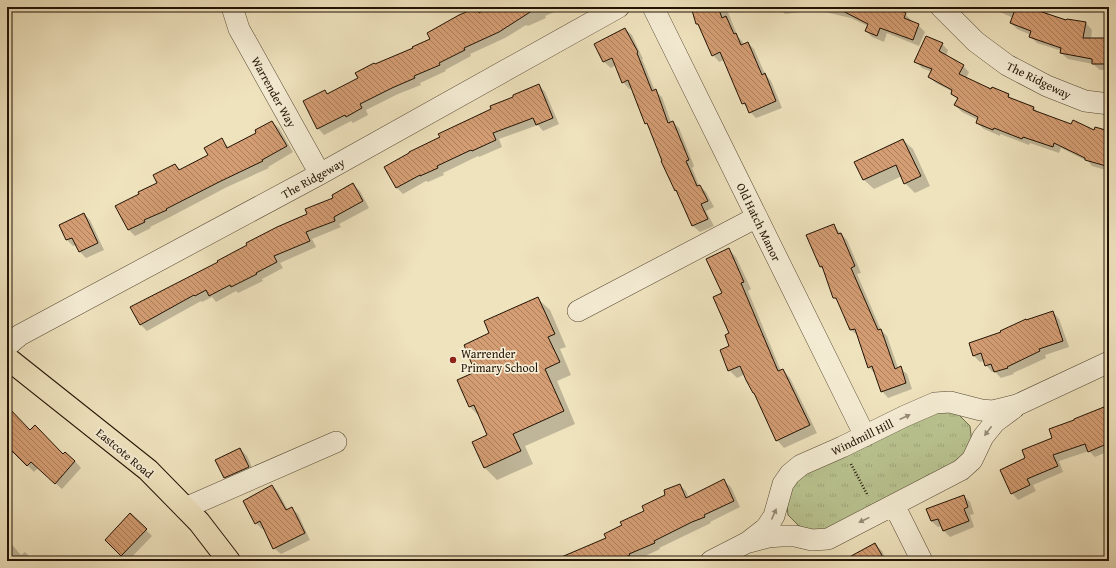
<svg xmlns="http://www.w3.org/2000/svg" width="1116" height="568" font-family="'Gentium Book Plus',serif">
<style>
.grass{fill:url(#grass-tufts);stroke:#6e6c4a}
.shadow{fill:#0003}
.building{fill:url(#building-back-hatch);stroke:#221304}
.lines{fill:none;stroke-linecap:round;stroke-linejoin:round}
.minor-casing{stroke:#554732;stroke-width:22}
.major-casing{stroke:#221304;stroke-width:24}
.path{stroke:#221304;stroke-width:2.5;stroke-dasharray:1 2;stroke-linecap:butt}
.minor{stroke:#f5edd5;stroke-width:21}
.major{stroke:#efe3be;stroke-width:22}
.oneway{fill:#968b77}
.poi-dot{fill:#8f2418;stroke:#f5edd5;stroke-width:1.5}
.labels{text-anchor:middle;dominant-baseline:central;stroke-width:3.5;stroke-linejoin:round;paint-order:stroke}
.street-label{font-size:12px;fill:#221304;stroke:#f5edd5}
.poi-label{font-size:12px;fill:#221304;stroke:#f5edd5;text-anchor:start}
</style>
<defs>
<pattern id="grass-tufts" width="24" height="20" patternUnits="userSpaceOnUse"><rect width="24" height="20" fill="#b9c491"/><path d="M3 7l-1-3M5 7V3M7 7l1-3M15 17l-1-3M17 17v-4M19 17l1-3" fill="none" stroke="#9fa87b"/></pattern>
<pattern id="building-back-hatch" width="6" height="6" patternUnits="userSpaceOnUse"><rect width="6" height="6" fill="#d49d73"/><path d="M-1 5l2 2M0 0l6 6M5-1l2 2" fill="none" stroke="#ac7f5c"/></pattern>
</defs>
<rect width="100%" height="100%" fill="#efe3be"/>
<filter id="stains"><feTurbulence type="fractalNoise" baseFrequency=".005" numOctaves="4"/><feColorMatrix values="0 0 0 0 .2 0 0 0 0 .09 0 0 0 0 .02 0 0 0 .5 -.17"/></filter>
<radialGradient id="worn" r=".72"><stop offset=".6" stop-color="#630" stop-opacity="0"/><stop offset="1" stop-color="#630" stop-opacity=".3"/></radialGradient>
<path class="grass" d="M 937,410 L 957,413 L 970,426 L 972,444 L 961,464 L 833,528 L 816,531 L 800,527 L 788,515 L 786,496 L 795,479 Z"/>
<path class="shadow" d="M 491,7 L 566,7 L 545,16 L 546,18 L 528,26 L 526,25 L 505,38 L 470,54 L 471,56 L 445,70 L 446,71 L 420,83 L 421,85 L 398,94 L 366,110 L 368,115 L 353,123 L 351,121 L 324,135 L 318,128 L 325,92 L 328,95 L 359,79 L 375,65 L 432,40 L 476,9 L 481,13 Z
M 692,7 L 726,7 L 738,37 L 742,41 L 744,45 L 748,43 L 754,49 L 765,74 L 771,81 L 782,108 L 756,118 L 750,112 L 749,110 L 743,103 L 724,60 L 719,62 L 713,55 L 701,28 L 697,24 Z
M 778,7 L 891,7 L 893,9 L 905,14 L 912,21 L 911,22 L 918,25 L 925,32 L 919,46 L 887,33 L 884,42 L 872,37 L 866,31 L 868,26 L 851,18 L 816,10 L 785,14 Z
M 993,7 L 1039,7 L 1044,12 L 1043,13 L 1067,22 L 1086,23 L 1092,30 L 1091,39 L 1109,39 L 1109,70 L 1100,70 L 1093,64 L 1068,59 L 1061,53 L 1062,51 L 1037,43 L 1031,37 L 1031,35 L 1017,29 L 1011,23 L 1013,18 L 996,10 Z
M 625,29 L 632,35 L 643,59 L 642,59 L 655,91 L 662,97 L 671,122 L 673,122 L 679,128 L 694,166 L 692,168 L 699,185 L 706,192 L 714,207 L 706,211 L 714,226 L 700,232 L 693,226 L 678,193 L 675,190 L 650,128 L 646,123 L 632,88 L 629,89 L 623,82 L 616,65 L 611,68 L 604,62 L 595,45 Z
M 942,44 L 948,50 L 946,56 L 963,66 L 969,72 L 966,78 L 991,91 L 1008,95 L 1013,100 L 1034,108 L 1040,114 L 1071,125 L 1095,132 L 1109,132 L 1109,171 L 1092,166 L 1089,162 L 1061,148 L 1059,153 L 1030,143 L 1029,145 L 1000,134 L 1000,136 L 984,129 L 977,123 L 978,120 L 962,112 L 955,105 L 958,100 L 952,94 L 953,92 L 936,83 L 929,77 L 932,72 L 922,68 L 916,62 Z
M 539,85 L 545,92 L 559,124 L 543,131 L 538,125 L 499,139 L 502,147 L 479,157 L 478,156 L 443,173 L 444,175 L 428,182 L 426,181 L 403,194 L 397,188 L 385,167 L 515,97 Z
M 272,122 L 279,128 L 293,152 L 268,167 L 269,168 L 227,187 L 172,216 L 150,227 L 151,228 L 135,236 L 129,230 L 117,206 L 158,184 L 175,165 L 181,170 L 209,156 L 221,139 L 229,148 L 258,133 Z
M 903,140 L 913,149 L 930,186 L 915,193 L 905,183 L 902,176 L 874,189 L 864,180 L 856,162 Z
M 353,184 L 360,191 L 369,208 L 339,224 L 341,227 L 312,239 L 316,247 L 280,263 L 283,268 L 262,279 L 263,281 L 238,293 L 236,291 L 216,302 L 212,297 L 202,302 L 201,301 L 147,331 L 140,324 L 219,262 L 308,214 L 334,198 Z
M 84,214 L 90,220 L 104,250 L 86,258 L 80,252 L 77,245 L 73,246 L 67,240 L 60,225 Z
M 833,225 L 847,240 L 861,273 L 857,274 L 881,330 L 887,336 L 898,368 L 900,368 L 907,374 L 912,389 L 888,398 L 882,391 L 875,374 L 869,367 L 858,336 L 851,330 L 840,303 L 834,298 L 825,271 L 820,267 Z
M 729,250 L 736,257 L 751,289 L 748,291 L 781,371 L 783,370 L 790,378 L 817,433 L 784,448 L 777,440 L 745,374 L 737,378 L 729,370 L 730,347 L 730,334 L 724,294 Z
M 537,298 L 550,310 L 566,347 L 560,349 L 571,375 L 557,381 L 575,424 L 525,446 L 533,464 L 497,480 L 485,468 L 489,436 L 480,417 L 470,407 L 458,380 L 477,372 L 491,334 Z
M 1053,312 L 1059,319 L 1069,347 L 1045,355 L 1046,358 L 1013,373 L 1014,374 L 1001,378 L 994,371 L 992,372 L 986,365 L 984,361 L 980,362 L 974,356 L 1002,333 L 1027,321 Z
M 1109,405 L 1109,451 L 1095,457 L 1089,451 L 1059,461 L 1063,472 L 1033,485 L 1036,491 L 1018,500 L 1012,493 L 1026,458 L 1076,421 Z
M 7,409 L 30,432 L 63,455 L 75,461 L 81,468 L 62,489 L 38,468 L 34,472 L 14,452 L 12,454 L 7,449 Z
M 240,449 L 247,456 L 255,474 L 231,484 L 224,477 Z
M 724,481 L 731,487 L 740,507 L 710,522 L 711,523 L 659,548 L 660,549 L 635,561 L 544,561 L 552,558 L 555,561 L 607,539 L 623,526 L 646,511 L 680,485 L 686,491 L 689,498 Z
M 272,486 L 278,492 L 288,510 L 291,508 L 298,514 L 310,540 L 281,554 L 274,548 L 264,528 L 262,529 L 256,523 Z
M 964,496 L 970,502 L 974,514 L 970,515 L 974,527 L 950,537 L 943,530 L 942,526 L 938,527 L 931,521 Z
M 130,514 L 152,536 L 128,561 L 106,540 Z
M 7,539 L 21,555 L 25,552 L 34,561 L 9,561 L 7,558 Z
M 875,544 L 882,551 L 887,561 L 852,561 Z"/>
<path class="building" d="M 489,7 L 538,7 L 499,32 L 464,48 L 465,50 L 439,63 L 440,65 L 414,76 L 415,78 L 392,88 L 360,104 L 362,108 L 346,117 L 345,115 L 317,129 L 303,101 L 325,90 L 327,94 L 358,78 L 355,73 L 374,63 L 375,64 L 413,48 L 412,47 L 430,39 L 427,33 L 459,15 L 476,8 L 479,13 Z
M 691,7 L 718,7 L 722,18 L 726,16 L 734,34 L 736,33 L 741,45 L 748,42 L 762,75 L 765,73 L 776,101 L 749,113 L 745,103 L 742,104 L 720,52 L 712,56 L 698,24 L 696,24 Z
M 835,7 L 890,7 L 906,13 L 904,18 L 919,24 L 913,40 L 880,28 L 877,36 L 865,31 L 868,24 Z
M 1016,7 L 1037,7 L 1036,10 L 1066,20 L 1067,19 L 1086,22 L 1083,38 L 1109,38 L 1109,64 L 1092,64 L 1092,59 L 1060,53 L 1061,48 L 1029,37 L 1031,31 L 1010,23 Z
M 625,28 L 638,52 L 637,53 L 652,91 L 656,89 L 668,123 L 673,121 L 689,160 L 686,161 L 697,186 L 700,185 L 708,201 L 701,204 L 708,219 L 692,226 L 676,190 L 675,191 L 661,161 L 662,161 L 647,123 L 645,124 L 628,80 L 622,83 L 612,58 L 603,62 L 594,44 Z
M 926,36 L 943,43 L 939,51 L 964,65 L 959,74 L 991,89 L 992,87 L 1009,94 L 1008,97 L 1034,107 L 1033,110 L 1071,124 L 1073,120 L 1094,130 L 1095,127 L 1109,131 L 1109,155 L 1106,166 L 1085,160 L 1085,158 L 1054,143 L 1053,147 L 1023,137 L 1022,139 L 994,128 L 993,130 L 976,123 L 978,117 L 954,105 L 958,98 L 951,94 L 952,90 L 928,77 L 932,69 L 914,62 Z
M 539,84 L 553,118 L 536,125 L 533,118 L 493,133 L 496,140 L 472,151 L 471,150 L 437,166 L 438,168 L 420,176 L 420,175 L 396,188 L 384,167 L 409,153 L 409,152 L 440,137 L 438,134 L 491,109 L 490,106 L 513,97 L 513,95 Z
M 272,121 L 287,146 L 262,160 L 263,161 L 221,181 L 166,209 L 167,210 L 144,220 L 145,222 L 128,230 L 115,206 L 139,194 L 138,192 L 157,183 L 153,175 L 175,164 L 179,170 L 208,155 L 204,148 L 222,138 L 227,148 L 256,133 L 255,130 Z
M 903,139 L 921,176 L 904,184 L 896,165 L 863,180 L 854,162 Z
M 353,183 L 363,201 L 334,217 L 335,221 L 306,232 L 310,241 L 274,256 L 277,262 L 256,273 L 257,274 L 231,287 L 230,285 L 209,296 L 206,290 L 195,296 L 194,295 L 140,325 L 130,307 L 218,262 L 217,261 L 247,245 L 246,243 L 277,227 L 307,214 L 305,209 L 333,198 L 332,195 Z
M 84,213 L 98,243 L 79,252 L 72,238 L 66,240 L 59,225 Z
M 834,224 L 838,234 L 841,233 L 855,266 L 851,268 L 878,330 L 881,329 L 895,369 L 901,366 L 906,383 L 881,392 L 872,366 L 868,368 L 855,329 L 850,330 L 836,298 L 833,298 L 822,266 L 820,267 L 806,235 Z
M 729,248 L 744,282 L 741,283 L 778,371 L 783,369 L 810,425 L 776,441 L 754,393 L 753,393 L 746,380 L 740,366 L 728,371 L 720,350 L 729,346 L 725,335 L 729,333 L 713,297 L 722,293 L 706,259 Z
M 538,297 L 555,334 L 548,337 L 560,362 L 545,369 L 564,411 L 513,434 L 521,451 L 484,468 L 472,442 L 487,435 L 474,405 L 469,407 L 457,380 L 475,372 L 464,345 L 489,333 L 484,321 Z
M 1053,311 L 1063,341 L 1039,349 L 1040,351 L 1007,367 L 1008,368 L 994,372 L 991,364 L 985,366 L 981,353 L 973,356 L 969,343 L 1001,332 L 1000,331 L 1026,319 L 1026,320 Z
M 1109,405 L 1109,443 L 1088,452 L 1085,444 L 1053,455 L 1058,466 L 1027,479 L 1030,485 L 1011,494 L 1000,470 L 1025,458 L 1022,450 L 1052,438 L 1049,429 L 1074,420 L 1074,419 Z
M 7,406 L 30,430 L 35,425 L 63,454 L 65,452 L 75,461 L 55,484 L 31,462 L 27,466 L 7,446 Z
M 240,448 L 249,467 L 224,478 L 215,460 Z
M 724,479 L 734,501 L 704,515 L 705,517 L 692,522 L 654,541 L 655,543 L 629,554 L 630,555 L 618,561 L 552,561 L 606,538 L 604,534 L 622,525 L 620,522 L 644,511 L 642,506 L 665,495 L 664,490 L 680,484 L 686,498 Z
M 272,485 L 286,510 L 292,507 L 305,533 L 273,549 L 260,521 L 255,524 L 243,501 Z
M 964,495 L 968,507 L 964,509 L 969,521 L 943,531 L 938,519 L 931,521 L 926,509 Z
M 130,513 L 147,529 L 121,556 L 105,540 Z
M 875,543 L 885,561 L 842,561 Z"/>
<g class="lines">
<defs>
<path id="minor" d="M 232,7 L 239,29 L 320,174
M 653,7 L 865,436
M 941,7 L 976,42 L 1007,65 L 1047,86 L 1085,101 L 1109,104
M 578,311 L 757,217
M 7,346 L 20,335 L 320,174 L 619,7
M 894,505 L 922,561
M 185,508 L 336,442
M 749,542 L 768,537 L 781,536 L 795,536 L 812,540 L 828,539 L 961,470 L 972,460 L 983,437 L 995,422 L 1014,408
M 711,561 L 748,542 L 766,528 L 774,516 L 783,484 L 790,474 L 801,465 L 842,447 L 905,416 L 935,403 L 950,402 L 981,410 L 993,411 L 1017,405 L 1109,362"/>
<path id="major" d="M 7,358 L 148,470 L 199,522 L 229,561"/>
</defs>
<use href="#minor" class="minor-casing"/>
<use href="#major" class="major-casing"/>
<path class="path" d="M 851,464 L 868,496"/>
<use href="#minor" class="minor"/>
<use href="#major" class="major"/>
</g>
<defs><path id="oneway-solid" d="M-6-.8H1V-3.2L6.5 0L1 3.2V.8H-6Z"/></defs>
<g class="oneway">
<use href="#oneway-solid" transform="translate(905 417) rotate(-25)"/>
<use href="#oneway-solid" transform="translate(988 431) rotate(127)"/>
<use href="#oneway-solid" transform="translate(774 514) rotate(-66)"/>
<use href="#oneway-solid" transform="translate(864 520) rotate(154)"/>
</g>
<circle class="poi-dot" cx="453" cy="360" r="4"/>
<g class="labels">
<g class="street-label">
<text transform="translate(1039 80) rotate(26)">The Ridgeway</text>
<text transform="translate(274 92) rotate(61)">Warrender Way</text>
<text transform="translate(313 178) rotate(-29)">The Ridgeway</text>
<text transform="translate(759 222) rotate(64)">Old Hatch Manor</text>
<text transform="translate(862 437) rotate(-26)">Windmill Hill</text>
<text transform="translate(125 453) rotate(40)">Eastcote Road</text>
</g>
<g class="poi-label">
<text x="461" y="353">Warrender<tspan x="461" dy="14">Primary School</tspan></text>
</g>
</g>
<rect width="1116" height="568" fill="none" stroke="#efe3be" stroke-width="24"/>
<rect x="8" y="8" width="1100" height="552" fill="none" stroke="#221304" stroke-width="2"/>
<rect x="12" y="12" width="1092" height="544" fill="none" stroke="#221304"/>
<rect width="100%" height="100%" filter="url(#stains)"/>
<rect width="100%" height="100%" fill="url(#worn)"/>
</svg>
